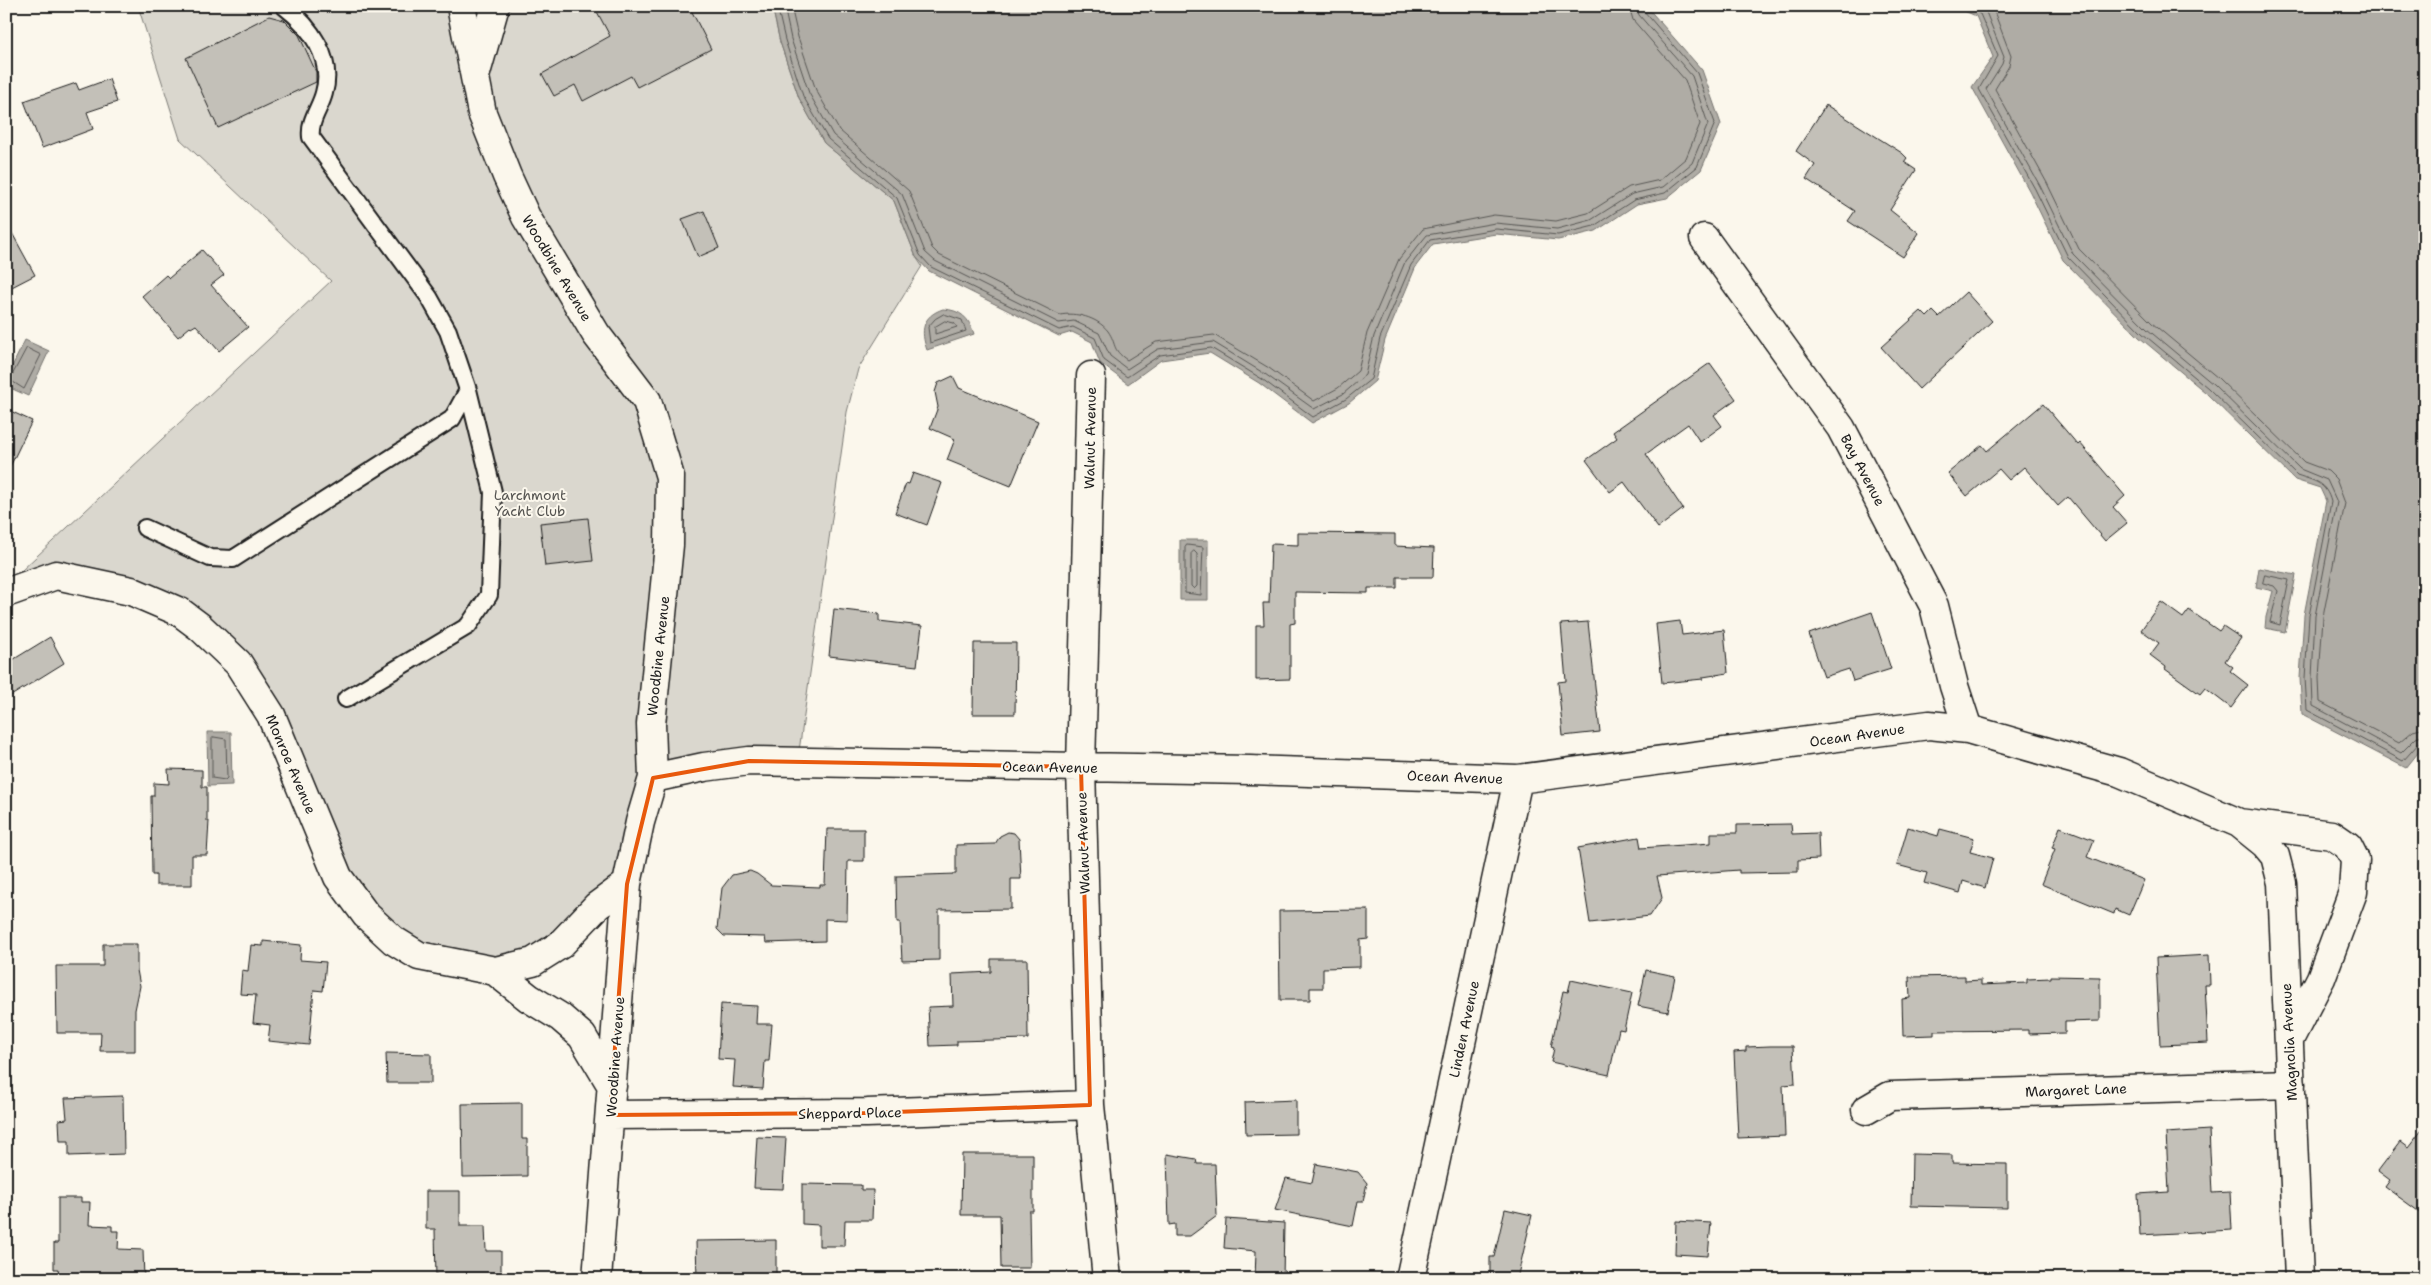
<svg xmlns="http://www.w3.org/2000/svg" width="2431" height="1285" font-family="'Shantell Sans',sans-serif">
<style>
.green{fill:#dad7ce;stroke:#7b7a75}
.water{fill:#afaca5;stroke:#74726e}
.lines{fill:none;stroke-linecap:round;stroke-linejoin:round}
.shore{stroke:#575653;stroke-width:1}
.building{fill:#c3c0b8;stroke:#1c1c1c}
.service-casing{stroke:#1c1c1c;stroke-width:20}
.minor-casing{stroke:#1c1c1c;stroke-width:31}
.service{stroke:#fbf7ec;stroke-width:16}
.minor{stroke:#fbf7ec;stroke-width:28}
.marked{fill:none;stroke:#e8590c;stroke-width:4;stroke-linejoin:round}
.labels{text-anchor:middle;dominant-baseline:central;stroke-width:4;stroke-linejoin:round;paint-order:stroke}
.street-label{font-size:14px;fill:#1c1c1c;stroke:#fbf7ec}
.park-label{font-size:14px;fill:#555451;stroke:#fbf7ec}
</style>
<rect width="100%" height="100%" fill="#fbf7ec"/>
<filter id="ink" filterUnits="userSpaceOnUse"><feTurbulence type="fractalNoise" baseFrequency=".02" numOctaves="2"/><feDisplacementMap in="SourceGraphic" scale="10" xChannelSelector="R" yChannelSelector="G"/><feConvolveMatrix kernelMatrix="1 2 1 2 8 2 1 2 1" color-interpolation-filters="sRGB"/></filter>
<g filter="url(#ink)">
<path class="green" d="M 138,6 L 772,6 L 780,42 L 799,98 L 824,143 L 894,201 L 916,257 L 922,266 L 858,369 L 847,412 L 798,758 L 651,776 L 623,882 L 560,941 L 497,967 L 421,953 L 371,914 L 243,663 L 141,590 L 6,585 L 331,281 L 180,139 Z"/>
<path class="water" d="M 772,6 L 1646,6 L 1702,70 L 1721,124 L 1701,170 L 1667,198 L 1637,204 L 1596,231 L 1558,240 L 1496,234 L 1433,244 L 1416,266 L 1385,340 L 1375,381 L 1349,403 L 1312,423 L 1259,383 L 1210,353 L 1161,360 L 1128,384 L 1100,363 L 1092,342 L 1072,332 L 1059,336 L 929,271 L 916,257 L 894,201 L 824,143 L 799,98 L 780,42 Z
M 1953,6 L 2425,6 L 2425,744 L 2406,768 L 2302,714 L 2300,678 L 2304,615 L 2326,501 L 2320,488 L 2295,480 L 2205,392 L 2139,337 L 2063,260 L 2030,192 L 1972,87 L 1993,57 L 1976,16 Z
M 943,309 C 961,310 969,318 974,334 L 927,350 C 920,331 922,316 943,309 Z
M 25,340 L 49,351 L 28,396 L 6,386 L 6,379 Z
M 1180,540 L 1208,540 L 1208,600 L 1180,600 Z
M 2259,568 L 2296,575 L 2285,632 L 2265,628 L 2266,617 L 2273,591 L 2256,587 Z
M 207,732 L 231,732 L 232,785 L 208,786 Z"/>
<g class="lines">
<path class="shore" d="M 777,6 L 785,40 L 803,96 L 828,139 L 897,198 L 920,255 L 931,267 L 1059,330 L 1073,327 L 1095,338 L 1104,360 L 1127,377 L 1160,355 L 1211,348 L 1262,379 L 1313,417 L 1346,399 L 1371,379 L 1380,338 L 1411,265 L 1430,240 L 1496,229 L 1558,235 L 1594,226 L 1634,200 L 1665,193 L 1697,167 L 1715,123 L 1697,73 L 1644,11 L 1643,6
M 784,6 L 791,39 L 809,93 L 833,135 L 902,194 L 925,252 L 935,261 L 1059,323 L 1074,321 L 1099,333 L 1110,356 L 1127,369 L 1158,349 L 1213,342 L 1265,374 L 1314,409 L 1343,394 L 1365,375 L 1374,336 L 1405,262 L 1427,235 L 1495,223 L 1557,229 L 1591,220 L 1632,194 L 1663,187 L 1692,163 L 1708,124 L 1692,76 L 1639,15 L 1636,6
M 791,6 L 798,37 L 816,90 L 839,130 L 909,191 L 932,248 L 939,255 L 1060,315 C 1075,312 1097,317 1108,331 C 1117,344 1111,349 1127,360 L 1156,342 L 1214,335 L 1269,368 L 1314,401 L 1338,388 L 1358,371 L 1367,333 L 1399,259 L 1423,229 L 1494,215 L 1556,221 L 1588,213 L 1629,187 L 1660,180 L 1686,158 L 1700,124 L 1685,80 L 1633,20 L 1629,6
M 1966,6 L 1980,14 L 1998,56 L 1979,89 L 2035,189 L 2068,257 L 2142,333 L 2208,388 L 2297,475 C 2314,481 2326,482 2331,502 L 2309,616 L 2305,678 L 2307,710 L 2403,761 L 2419,743 L 2425,742
M 1981,6 L 1986,12 L 2004,57 L 2002,64 L 1986,89 L 2040,186 L 2073,254 L 2147,329 L 2213,384 L 2300,469 L 2327,480 L 2337,502 L 2315,616 L 2312,678 L 2313,706 L 2401,753 L 2416,738 L 2425,735
M 1992,6 L 2011,56 L 2009,66 L 1995,89 L 2047,183 L 2079,249 L 2152,323 L 2218,378 L 2304,462 L 2328,471 L 2336,479 L 2345,503 L 2323,617 L 2319,678 L 2320,702 L 2399,743 L 2413,731 L 2425,728
M 944,314 L 962,320 L 966,331 L 930,343 L 928,327 L 935,319 Z
M 945,321 L 954,323 L 957,327 L 935,334 L 935,327 Z
M 27,348 L 41,355 L 24,389 L 10,380 Z
M 1187,545 L 1203,547 L 1201,595 L 1185,593 L 1185,548 Z
M 1194,551 L 1197,554 L 1197,586 L 1194,589 L 1191,586 L 1191,554 Z
M 2265,575 L 2289,580 L 2280,625 L 2270,622 L 2278,591 L 2274,586 L 2263,583 Z
M 214,737 L 226,739 L 227,778 L 225,780 L 212,778 L 212,739 Z"/>
</g>
<path class="building" d="M 594,6 L 689,6 L 711,49 L 637,87 L 631,76 L 583,101 L 575,85 L 554,96 L 542,74 L 610,36 Z
M 269,16 L 284,20 L 299,35 L 316,72 L 316,82 L 218,128 L 186,58 Z
M 109,79 L 117,102 L 87,112 L 93,129 L 42,148 L 24,101 L 76,83 L 79,90 Z
M 1826,105 L 1902,153 L 1907,158 L 1904,162 L 1916,170 L 1890,210 L 1919,233 L 1903,257 L 1848,221 L 1855,211 L 1806,179 L 1815,165 L 1796,151 Z
M 704,211 L 719,248 L 698,257 L 682,219 Z
M 6,222 L 35,275 L 6,290 Z
M 202,250 L 224,275 L 211,285 L 248,327 L 219,351 L 196,325 L 191,328 L 190,327 L 178,337 L 142,296 L 166,275 L 169,278 Z
M 1966,292 L 1992,321 L 1919,389 L 1881,347 L 1921,311 L 1927,317 L 1933,311 L 1939,317 Z
M 1710,363 L 1736,399 L 1714,415 L 1722,426 L 1700,442 L 1688,424 L 1646,454 L 1683,509 L 1658,528 L 1624,482 L 1610,492 L 1586,460 L 1617,438 L 1613,432 Z
M 953,376 L 959,388 L 1038,421 L 1011,486 L 947,460 L 955,439 L 930,428 L 938,407 L 935,392 L 938,383 Z
M 2043,404 L 2078,445 L 2080,443 L 2125,496 L 2113,507 L 2127,523 L 2105,541 L 2068,497 L 2058,506 L 2024,467 L 2009,480 L 1999,469 L 1967,496 L 1948,473 L 1982,445 L 1987,451 Z
M 6,409 L 32,421 L 6,475 Z
M 913,473 L 942,483 L 927,525 L 895,513 L 906,483 L 909,484 Z
M 588,518 L 593,561 L 545,566 L 540,523 Z
M 1298,533 L 1395,534 L 1395,546 L 1434,548 L 1433,577 L 1397,577 L 1397,588 L 1368,588 L 1368,593 L 1295,592 L 1295,623 L 1290,624 L 1290,679 L 1256,680 L 1256,625 L 1264,625 L 1263,603 L 1269,603 L 1271,544 L 1298,545 Z
M 2161,602 L 2183,618 L 2189,610 L 2219,631 L 2223,626 L 2241,638 L 2225,661 L 2233,667 L 2230,671 L 2248,685 L 2231,708 L 2205,688 L 2200,694 L 2165,669 L 2166,667 L 2150,655 L 2159,643 L 2141,630 Z
M 834,609 L 879,614 L 879,621 L 922,626 L 917,666 L 829,656 Z
M 1872,612 L 1891,669 L 1853,681 L 1849,669 L 1824,677 L 1809,634 Z
M 1680,621 L 1682,635 L 1724,630 L 1728,673 L 1703,677 L 1703,679 L 1662,683 L 1656,624 Z
M 1588,622 L 1600,732 L 1563,736 L 1558,682 L 1566,681 L 1561,624 Z
M 50,637 L 64,663 L 6,699 L 6,664 Z
M 974,643 L 1016,643 L 1015,714 L 973,714 Z
M 168,769 L 202,770 L 202,787 L 207,787 L 207,821 L 209,821 L 207,855 L 192,855 L 192,885 L 156,885 L 156,875 L 152,875 L 151,796 L 154,796 L 154,783 L 169,784 Z
M 1791,824 L 1792,834 L 1818,833 L 1819,859 L 1798,860 L 1798,872 L 1739,873 L 1739,870 L 1657,876 L 1662,898 L 1650,916 L 1590,923 L 1578,848 L 1639,837 L 1641,848 L 1711,843 L 1711,833 L 1737,833 L 1737,825 Z
M 1908,827 L 1938,836 L 1940,829 L 1974,838 L 1970,852 L 1993,858 L 1985,888 L 1963,881 L 1960,893 L 1924,883 L 1927,873 L 1897,865 Z
M 2060,827 L 2094,840 L 2087,857 L 2144,880 L 2129,915 L 2115,909 L 2114,914 L 2041,884 L 2055,849 L 2052,848 Z
M 827,829 L 864,829 L 864,861 L 848,861 L 847,920 L 825,919 L 825,941 L 766,943 L 765,937 L 724,936 L 717,929 L 722,888 L 732,875 L 750,871 L 757,874 L 771,885 L 820,887 L 820,885 L 825,885 Z
M 1008,832 L 1014,833 L 1019,839 L 1021,879 L 1011,879 L 1011,909 L 939,910 L 939,960 L 902,961 L 900,922 L 897,922 L 896,876 L 956,874 L 956,845 L 995,844 L 1000,836 Z
M 1368,910 L 1368,939 L 1360,940 L 1360,967 L 1323,968 L 1323,988 L 1310,988 L 1310,1000 L 1280,1000 L 1279,911 Z
M 263,941 L 301,945 L 300,960 L 326,962 L 323,991 L 314,990 L 309,1045 L 268,1041 L 270,1025 L 253,1023 L 256,995 L 240,994 L 242,970 L 248,971 L 251,945 L 263,946 Z
M 103,944 L 137,944 L 137,970 L 140,986 L 135,1010 L 135,1051 L 100,1051 L 101,1033 L 57,1033 L 56,966 L 103,966 Z
M 2209,955 L 2210,985 L 2205,985 L 2208,1043 L 2160,1045 L 2156,958 Z
M 991,959 L 1027,959 L 1028,1039 L 957,1041 L 957,1045 L 930,1046 L 928,1007 L 953,1006 L 952,974 L 991,972 Z
M 1646,970 L 1675,976 L 1668,1012 L 1638,1006 Z
M 1965,976 L 1965,981 L 1981,980 L 1981,985 L 2027,983 L 2027,979 L 2051,978 L 2051,976 L 2100,977 L 2100,1021 L 2065,1022 L 2065,1033 L 2028,1034 L 2028,1030 L 1934,1031 L 1934,1035 L 1903,1036 L 1902,999 L 1910,998 L 1909,977 Z
M 1571,980 L 1632,993 L 1624,1030 L 1619,1029 L 1609,1075 L 1551,1062 L 1554,1048 L 1551,1047 L 1563,991 L 1568,992 Z
M 721,1004 L 757,1006 L 756,1024 L 772,1024 L 769,1061 L 765,1061 L 763,1089 L 733,1087 L 735,1060 L 718,1059 Z
M 1770,1046 L 1793,1046 L 1795,1084 L 1783,1085 L 1785,1136 L 1738,1138 L 1734,1052 L 1746,1051 L 1746,1047 Z
M 386,1053 L 431,1054 L 431,1083 L 387,1083 Z
M 123,1096 L 124,1154 L 69,1156 L 69,1141 L 60,1141 L 59,1120 L 67,1119 L 65,1098 Z
M 1296,1100 L 1296,1134 L 1246,1135 L 1245,1102 Z
M 522,1103 L 522,1139 L 527,1139 L 527,1176 L 463,1177 L 462,1104 Z
M 2425,1126 L 2425,1216 L 2385,1187 L 2390,1180 L 2378,1171 L 2400,1142 L 2408,1148 Z
M 2209,1130 L 2212,1193 L 2230,1192 L 2232,1230 L 2140,1235 L 2138,1194 L 2169,1192 L 2166,1133 Z
M 757,1137 L 786,1138 L 783,1189 L 754,1188 Z
M 962,1154 L 1033,1154 L 1033,1211 L 1029,1211 L 1030,1268 L 1001,1268 L 1000,1215 L 961,1215 Z
M 1167,1154 L 1196,1159 L 1197,1164 L 1215,1164 L 1217,1216 L 1190,1236 L 1175,1236 L 1175,1224 L 1169,1225 Z
M 1912,1154 L 1952,1155 L 1952,1163 L 2007,1164 L 2007,1208 L 1911,1206 Z
M 1316,1164 L 1358,1172 L 1367,1183 L 1363,1201 L 1358,1201 L 1353,1226 L 1275,1210 L 1286,1178 L 1312,1183 Z
M 802,1184 L 861,1185 L 861,1190 L 873,1190 L 872,1220 L 845,1220 L 844,1246 L 819,1246 L 819,1225 L 802,1224 Z
M 426,1191 L 460,1191 L 460,1226 L 485,1226 L 486,1251 L 501,1251 L 501,1279 L 436,1279 L 435,1229 L 426,1229 Z
M 58,1198 L 81,1198 L 81,1202 L 90,1202 L 89,1225 L 112,1226 L 112,1231 L 119,1231 L 118,1249 L 143,1250 L 144,1279 L 58,1279 L 58,1269 L 54,1269 L 54,1243 L 58,1243 Z
M 1505,1209 L 1532,1215 L 1517,1279 L 1490,1279 L 1490,1257 L 1494,1257 Z
M 1226,1219 L 1284,1223 L 1283,1279 L 1255,1279 L 1256,1251 L 1224,1248 Z
M 1676,1221 L 1711,1223 L 1708,1256 L 1675,1254 Z
M 776,1240 L 776,1279 L 697,1279 L 696,1241 Z"/>
<g class="lines">
<defs>
<path id="service" d="M 145,528 L 210,558 L 233,559 L 452,419 L 468,390 L 448,331 L 429,297 L 311,137 C 309,120 320,109 324,93 C 334,58 310,26 284,6
M 346,699 L 468,626 L 489,595 L 493,492 L 468,390"/>
<path id="minor" d="M 461,6 L 482,113 L 507,176 L 526,217 L 596,334 L 647,401 L 670,477 L 669,545 L 651,724 L 653,778 L 640,822 L 627,884 L 597,1279
M 476,73 L 495,6
M 1704,238 L 1841,428 L 1934,606 L 1954,686 L 1968,729
M 1091,376 L 1081,767 L 1090,1105 L 1107,1279
M 6,593 L 56,575 L 131,591 L 180,612 L 200,627 L 238,663 L 271,715 L 338,877 L 366,915 L 393,940 L 419,956 L 495,971 L 533,962 L 560,945 L 597,906 L 627,884
M 653,778 L 704,767 L 749,761 L 1250,770 L 1518,779 L 1929,725 L 1968,729 L 2058,755 L 2119,772 L 2239,823 L 2332,835 L 2348,846 L 2355,860 L 2353,892 L 2321,978 L 2289,1040
M 2239,823 L 2265,844 L 2275,856 L 2282,883 L 2299,1279
M 495,971 L 529,998 L 560,1017 L 582,1036 L 612,1086
M 1866,1110 L 1890,1096 L 2291,1084
M 610,1115 L 867,1113 L 1090,1105
M 1410,1279 L 1518,779"/>
</defs>
<use href="#service" class="service-casing"/>
<use href="#minor" class="minor-casing"/>
<use href="#service" class="service"/>
<use href="#minor" class="minor"/>
</g>
</g>
<path class="marked" d="M 749,761 L 1081,767 L 1090,1105 L 867,1113 L 610,1115 L 627,884 L 653,778 Z"/>
<g class="labels">
<g class="street-label">
<text transform="translate(557 268) rotate(59)">Woodbine Avenue</text>
<text transform="translate(1090 438) rotate(-89)">Walnut Avenue</text>
<text transform="translate(1863 470) rotate(62)">Bay Avenue</text>
<text transform="translate(658 656) rotate(-84)">Woodbine Avenue</text>
<text transform="translate(1857 735) rotate(-8)">Ocean Avenue</text>
<text transform="translate(291 764) rotate(67)">Monroe Avenue</text>
<text transform="translate(1050 767) rotate(1)">Ocean Avenue</text>
<text transform="translate(1455 777) rotate(2)">Ocean Avenue</text>
<text transform="translate(1083 843) rotate(-92)">Walnut Avenue</text>
<text transform="translate(1464 1029) rotate(-78)">Linden Avenue</text>
<text transform="translate(2289 1042) rotate(-93)">Magnolia Avenue</text>
<text transform="translate(615 1057) rotate(-86)">Woodbine Avenue</text>
<text transform="translate(2076 1090) rotate(-2)">Margaret Lane</text>
<text transform="translate(850 1113) rotate(-1)">Sheppard Place</text>
</g>
<g class="park-label">
<text x="530" y="495">Larchmont<tspan x="530" dy="16">Yacht Club</tspan></text>
</g>
</g>
<rect width="2431" height="1285" fill="none" stroke="#fbf7ec" stroke-width="25"/>
<rect x="12" y="12" width="2406" height="1260" fill="none" stroke="#1c1c1c" stroke-width="2" filter="url(#ink)"/>
</svg>
